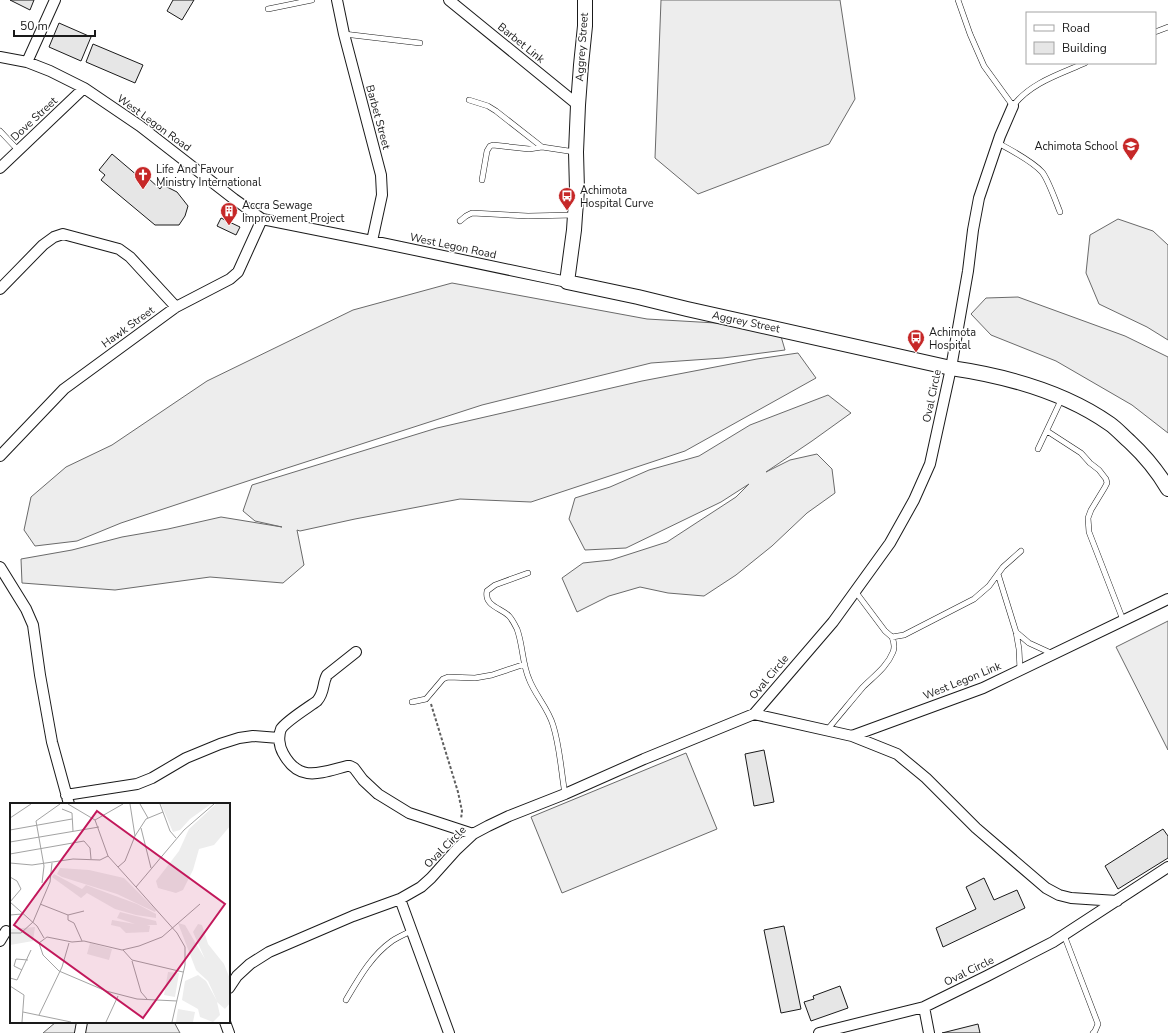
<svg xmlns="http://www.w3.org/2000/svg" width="1168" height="1033" font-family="'Nunito Sans',sans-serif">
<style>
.built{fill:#ededed;stroke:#6a6a6a}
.building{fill:#e6e6e6;stroke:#1a1a1a}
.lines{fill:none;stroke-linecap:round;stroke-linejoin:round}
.service-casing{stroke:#1a1a1a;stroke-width:6}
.minor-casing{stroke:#1a1a1a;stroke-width:12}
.secondary-casing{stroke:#1a1a1a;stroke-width:16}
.path{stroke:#5f5f5f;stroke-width:2;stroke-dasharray:3 2;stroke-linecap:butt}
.service{stroke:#fff;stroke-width:5}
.minor{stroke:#fff;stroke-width:10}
.secondary{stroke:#fff;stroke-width:14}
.labels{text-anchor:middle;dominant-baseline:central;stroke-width:3;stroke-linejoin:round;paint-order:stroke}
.street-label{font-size:11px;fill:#1a1a1a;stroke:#fff}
.poi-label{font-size:11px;fill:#1a1a1a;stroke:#fff;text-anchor:start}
.inset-road{fill:none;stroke:#a3a3a3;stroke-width:1}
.view{fill:#c2185b;fill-opacity:0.15;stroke:#c2185b;stroke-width:2}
.inset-edge{fill:none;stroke:#1a1a1a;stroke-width:2}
</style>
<rect width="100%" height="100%" fill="#fff"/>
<path class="built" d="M 661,0 L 840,0 L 855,99 L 829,144 L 698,194 L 655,158 Z
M 1118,219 L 1153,231 L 1168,245 L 1168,340 L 1147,327 L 1099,304 L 1086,273 L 1090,235 Z
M 452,283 L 647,319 L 716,323 L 780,333 L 785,350 L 723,358 L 651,363 L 482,405 L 284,469 L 121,523 L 77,541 L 35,546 L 24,530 L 31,497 L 66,467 L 112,445 L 207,381 L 353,310 Z
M 1018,297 L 1125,336 L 1168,357 L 1168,433 L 1132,405 L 1056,361 L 991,335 L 971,314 L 986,298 Z
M 798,353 L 816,378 L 685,451 L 531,502 L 460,499 L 355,519 L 300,531 L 297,530 L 304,565 L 283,583 L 210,577 L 115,590 L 22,583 L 21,559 L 72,550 L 122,537 L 168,529 L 221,517 L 282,527 L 255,521 L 243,511 L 252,485 L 437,428 L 642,381 L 757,359 Z
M 828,395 L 851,413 L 812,441 L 766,472 L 790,460 L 817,454 L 832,469 L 835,493 L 807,513 L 772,546 L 736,575 L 704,596 L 668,593 L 640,587 L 609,596 L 577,612 L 562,578 L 583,563 L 611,560 L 667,542 L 736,497 L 749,484 L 721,502 L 626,548 L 585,550 L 569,519 L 575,498 L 610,487 L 649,470 L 699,456 L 750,425 Z
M 1168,621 L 1168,750 L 1116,647 Z
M 686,753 L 717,829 L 562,893 L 531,817 Z
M 56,1022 L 174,1022 L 180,1033 L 43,1033 Z"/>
<path class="building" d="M 10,0 L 34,0 L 30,10 Z
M 173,0 L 194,0 L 182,20 L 167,11 Z
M 59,23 L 91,37 L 81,61 L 49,47 Z
M 93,44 L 143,65 L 135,83 L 86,62 Z
M 112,154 L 145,182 L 148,178 L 160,189 L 163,185 L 177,192 L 188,206 L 185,216 L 179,225 L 155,225 L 101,180 L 105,175 L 99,170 Z
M 221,218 L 240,227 L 236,235 L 217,226 Z
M 764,750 L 774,802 L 754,806 L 745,754 Z
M 1163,829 L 1168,836 L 1168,858 L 1118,889 L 1105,866 Z
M 984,878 L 994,900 L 1017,890 L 1025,908 L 943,947 L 936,928 L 976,909 L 966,887 Z
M 784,926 L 801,1009 L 781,1013 L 764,930 Z
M 840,986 L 848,1008 L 811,1021 L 804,1002 L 814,999 L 813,996 Z
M 978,1024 L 980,1033 L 942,1033 Z"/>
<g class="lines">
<defs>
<path id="service" d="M 958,0 L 970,34 L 984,66 L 1013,106 C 1030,83 1060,74 1085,63
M 268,9 L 312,0
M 1155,32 L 1168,27
M 344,34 L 420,43
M 469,100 L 488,106 L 496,111 L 542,147 L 575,152
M 0,131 L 18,150
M 998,143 C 1011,150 1032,161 1042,172 C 1048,179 1056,202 1060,212
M 482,180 L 487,151 L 490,146 L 493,145 L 529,149 L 542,147
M 460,221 L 466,216 L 472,213 L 528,216 L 574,215
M 1047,431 L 1081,453 L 1090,463 L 1099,470 L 1106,479 L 1107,483 L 1105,487 L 1091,510 L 1088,518 L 1089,532 L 1123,620
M 1038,449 L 1062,398
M 528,573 L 495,585 L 487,591 C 484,606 501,608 509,616 C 512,619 515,625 517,629 C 523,645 522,663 529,679 C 535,695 548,708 553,725 C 560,747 561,771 565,794
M 998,574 L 1016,632 L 1019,649 L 1020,670
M 855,591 L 885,631 L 892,637 L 904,635 L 974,599 L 989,586 L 1003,567 L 1021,551
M 1016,632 L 1029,643 L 1053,654
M 412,702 L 426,699 L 443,679 L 448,677 L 475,678 L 492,675 L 525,664
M 827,730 C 839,716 851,701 863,687 C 874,676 887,667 893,652 C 895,647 894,642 892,637
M 1064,935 L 1098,1024 L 1095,1031 L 1093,1033
M 346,1000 C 359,978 371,956 392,941 C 398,937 405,934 411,931"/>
<path id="minor" d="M 337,0 L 344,34 L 381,175 L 382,195 L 372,241
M 449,0 L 578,105
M 0,57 L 27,62 L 50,71 L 84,88 L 140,126 L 234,199 L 262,219 L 372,241 L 567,282
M 27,62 L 55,0
M 0,168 L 84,88
M 0,289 L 43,245 L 54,237 L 63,234 L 119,249 L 130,257 L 176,307
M 0,456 L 64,389 L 176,307 L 230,279 L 238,272 L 262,219
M 0,567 L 26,609 L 33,625 L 40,675 L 52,742 L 69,804
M 356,652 L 327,675 C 322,684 325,692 317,701 C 309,707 286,721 281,729 C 278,736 279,746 283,753 C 299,783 320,773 347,766 L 350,766 L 354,768 L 363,780 L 378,794 L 409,813 L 473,834
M 754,714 L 852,736 L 983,688 L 1168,599
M 852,736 L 897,754 L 926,778 L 976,828 L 1046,888 L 1059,895 L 1071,898 L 1117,901
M 66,795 L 137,784 L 152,778 L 186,758 L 220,744 L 239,738 L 253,736 L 279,738
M 400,899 L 449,1033
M 0,941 L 6,931
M 229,988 L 237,976 L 250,964 L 269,952 L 353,916 L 400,899 L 421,887 L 431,878 L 457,849 L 473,834 L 488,826 L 509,816 L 565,794 L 644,759 L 754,714 L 833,622 L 890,543 L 914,500 L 930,464 L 951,368 L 968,271 L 973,230 L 979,198 L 1000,136 L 1013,106
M 924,1007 L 929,1033
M 225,1022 L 229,1033
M 80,1033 L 82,1022
M 819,1033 L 924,1007 L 987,976 L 1053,942 L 1168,867"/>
<path id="secondary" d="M 585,0 L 585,26 L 581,65 L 578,105 L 576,152 L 577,190 L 575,215 L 574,230 L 567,282 L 638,297 L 687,309 L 951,368 C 1006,376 1063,391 1110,424 C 1117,429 1123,436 1130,442 C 1145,456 1158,472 1168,489"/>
</defs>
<use href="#service" class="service-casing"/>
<use href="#minor" class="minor-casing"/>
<use href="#secondary" class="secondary-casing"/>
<path class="path" d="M 431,704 L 458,792 L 462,811 L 461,819"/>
<use href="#service" class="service"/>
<use href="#minor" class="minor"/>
<use href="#secondary" class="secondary"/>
</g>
<defs>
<symbol id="school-pin" viewBox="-11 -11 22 30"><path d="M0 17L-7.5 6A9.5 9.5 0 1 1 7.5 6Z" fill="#c62828" stroke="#fff"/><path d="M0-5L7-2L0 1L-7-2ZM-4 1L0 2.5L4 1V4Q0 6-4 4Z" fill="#fff"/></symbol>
<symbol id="church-pin" viewBox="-11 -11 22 30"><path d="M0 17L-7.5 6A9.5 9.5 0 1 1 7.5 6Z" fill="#c62828" stroke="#fff"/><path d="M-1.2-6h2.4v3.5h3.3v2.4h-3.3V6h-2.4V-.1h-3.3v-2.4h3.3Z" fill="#fff"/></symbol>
<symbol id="bus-pin" viewBox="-11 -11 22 30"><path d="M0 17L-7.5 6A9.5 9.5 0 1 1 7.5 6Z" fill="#c62828" stroke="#fff"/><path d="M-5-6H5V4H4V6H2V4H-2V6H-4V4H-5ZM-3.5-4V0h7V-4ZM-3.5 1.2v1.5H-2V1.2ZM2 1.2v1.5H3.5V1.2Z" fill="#fff"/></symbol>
<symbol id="building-pin" viewBox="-11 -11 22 30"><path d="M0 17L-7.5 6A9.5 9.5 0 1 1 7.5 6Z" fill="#c62828" stroke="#fff"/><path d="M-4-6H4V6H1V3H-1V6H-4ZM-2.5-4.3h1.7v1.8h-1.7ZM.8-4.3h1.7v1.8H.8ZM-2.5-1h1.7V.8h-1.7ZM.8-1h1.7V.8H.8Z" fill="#fff"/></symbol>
</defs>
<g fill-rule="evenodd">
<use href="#school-pin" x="1121" y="136" width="20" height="27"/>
<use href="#church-pin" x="133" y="165" width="20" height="27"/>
<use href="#bus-pin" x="557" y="186" width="20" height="27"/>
<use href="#building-pin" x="219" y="201" width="20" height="27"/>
<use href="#bus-pin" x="906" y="328" width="20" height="27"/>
</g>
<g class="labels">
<g class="street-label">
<text transform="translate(521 43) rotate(39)">Barbet Link</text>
<text transform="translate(582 47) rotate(-86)">Aggrey Street</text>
<text transform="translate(378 117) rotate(75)">Barbet Street</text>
<text transform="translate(34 119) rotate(-43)">Dove Street</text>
<text transform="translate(154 123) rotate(36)">West Legon Road</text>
<text transform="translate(453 246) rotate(12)">West Legon Road</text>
<text transform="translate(746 322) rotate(12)">Aggrey Street</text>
<text transform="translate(128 327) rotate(-36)">Hawk Street</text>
<text transform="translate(932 396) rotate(-78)">Oval Circle</text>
<text transform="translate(769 677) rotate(-50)">Oval Circle</text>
<text transform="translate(962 681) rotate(-22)">West Legon Link</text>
<text transform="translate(445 847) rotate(-45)">Oval Circle</text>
<text transform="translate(969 971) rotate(-26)">Oval Circle</text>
</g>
<g class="poi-label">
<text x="1118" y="146" text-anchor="end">Achimota School</text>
<text x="156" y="169">Life And Favour<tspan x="156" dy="13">Ministry International</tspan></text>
<text x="580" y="190">Achimota<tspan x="580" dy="13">Hospital Curve</tspan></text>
<text x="242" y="205">Accra Sewage<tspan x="242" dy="13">Improvement Project</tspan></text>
<text x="929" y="332">Achimota<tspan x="929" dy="13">Hospital</tspan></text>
</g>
</g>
<g transform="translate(10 803)">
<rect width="220" height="220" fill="#fff"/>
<path d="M 151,1 L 201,1 L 180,16 L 170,27 L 163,29 ZM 206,1 L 220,1 L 220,23 L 204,42 L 189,46 L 183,67 L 173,87 L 166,90 L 148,85 L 146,78 L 169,48 L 179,26 ZM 50,65 L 79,67 L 114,75 L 146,107 L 145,109 L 107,91 L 52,74 L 47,71 ZM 44,71 L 72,86 L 76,82 L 127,101 L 146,111 L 146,115 L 126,112 L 105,106 L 77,90 L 71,95 L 42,74 ZM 110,109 L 146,118 L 147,122 L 137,122 L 140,123 L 139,129 L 116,130 L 110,124 L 101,122 L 102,117 L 125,121 L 107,115 ZM 168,120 L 175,122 L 195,156 L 183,129 L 188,121 L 192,122 L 198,141 L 214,161 L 220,176 L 220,200 L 215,206 L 207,199 L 210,212 L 203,219 L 190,214 L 188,206 L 172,197 L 175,178 L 188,172 L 196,178 L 207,198 L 198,178 L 186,167 ZM 25,124 L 23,138 L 0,142 L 0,126 ZM 80,140 L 102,146 L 99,157 L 77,151 ZM 158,169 L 169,170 L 165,194 L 154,192 ZM 168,206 L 185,209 L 183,219 L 166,219 Z" fill="#ededed"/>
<path class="inset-road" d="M 58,1 L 85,17 L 98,53 L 126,84M 120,1 L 125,33M 130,1 L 138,15M 150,1 L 160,28 L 166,35M 52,6 L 62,10 L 63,28M 0,15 L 21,1M 85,17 L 113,1M 131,25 L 141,65M 0,27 L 62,16M 0,39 L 89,24M 0,51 L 74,38 L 80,45 L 81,56M 0,60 L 22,62 L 63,56 L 90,57 L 98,53M 108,64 L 115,58 L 125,33 L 136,16 L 153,9M 0,74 L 7,78 L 11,86 L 0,99M 32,80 L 34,63 L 26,18 L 50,1M 0,99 L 27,123 L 34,135M 30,101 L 58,112 L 74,108M 0,112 L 12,111M 58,112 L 58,117 L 64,120 L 72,138M 0,130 L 11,130 L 23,119 L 40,79 L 42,60M 113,147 L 122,157 L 173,169M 122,158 L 131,189 L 137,196M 12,167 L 4,163 L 6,156 L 18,157M 0,175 L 7,177 L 21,147M 0,183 L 14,192 L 12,219M 167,198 L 127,196 L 96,188 L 49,168 L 33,152 L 29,140 L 37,134 L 62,139 L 74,138 L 112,147 L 129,143 L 152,134 L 190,101M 13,209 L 61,219M 29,212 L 52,164 L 59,140M 96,219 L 108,193M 162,219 L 175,162 L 175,144 L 167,130 L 126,84 L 174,27 L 204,1"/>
<path class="view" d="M 87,8 L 215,101 L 133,215 L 4,122 Z"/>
<rect width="220" height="220" class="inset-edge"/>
</g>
<rect x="1026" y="12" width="130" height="52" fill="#ffffff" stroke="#a3a3a3"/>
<rect x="1034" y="25" width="20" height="6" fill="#ffffff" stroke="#a3a3a3"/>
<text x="1062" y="32" font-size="12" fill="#1a1a1a">Road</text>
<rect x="1034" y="42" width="20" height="12" fill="#e6e6e6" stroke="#a3a3a3"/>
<text x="1062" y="52" font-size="12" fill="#1a1a1a">Building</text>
<path d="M14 30v6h81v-6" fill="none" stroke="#1a1a1a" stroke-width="2"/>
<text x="20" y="30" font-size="12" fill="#1a1a1a" stroke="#ffffff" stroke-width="3" paint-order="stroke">50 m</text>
</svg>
